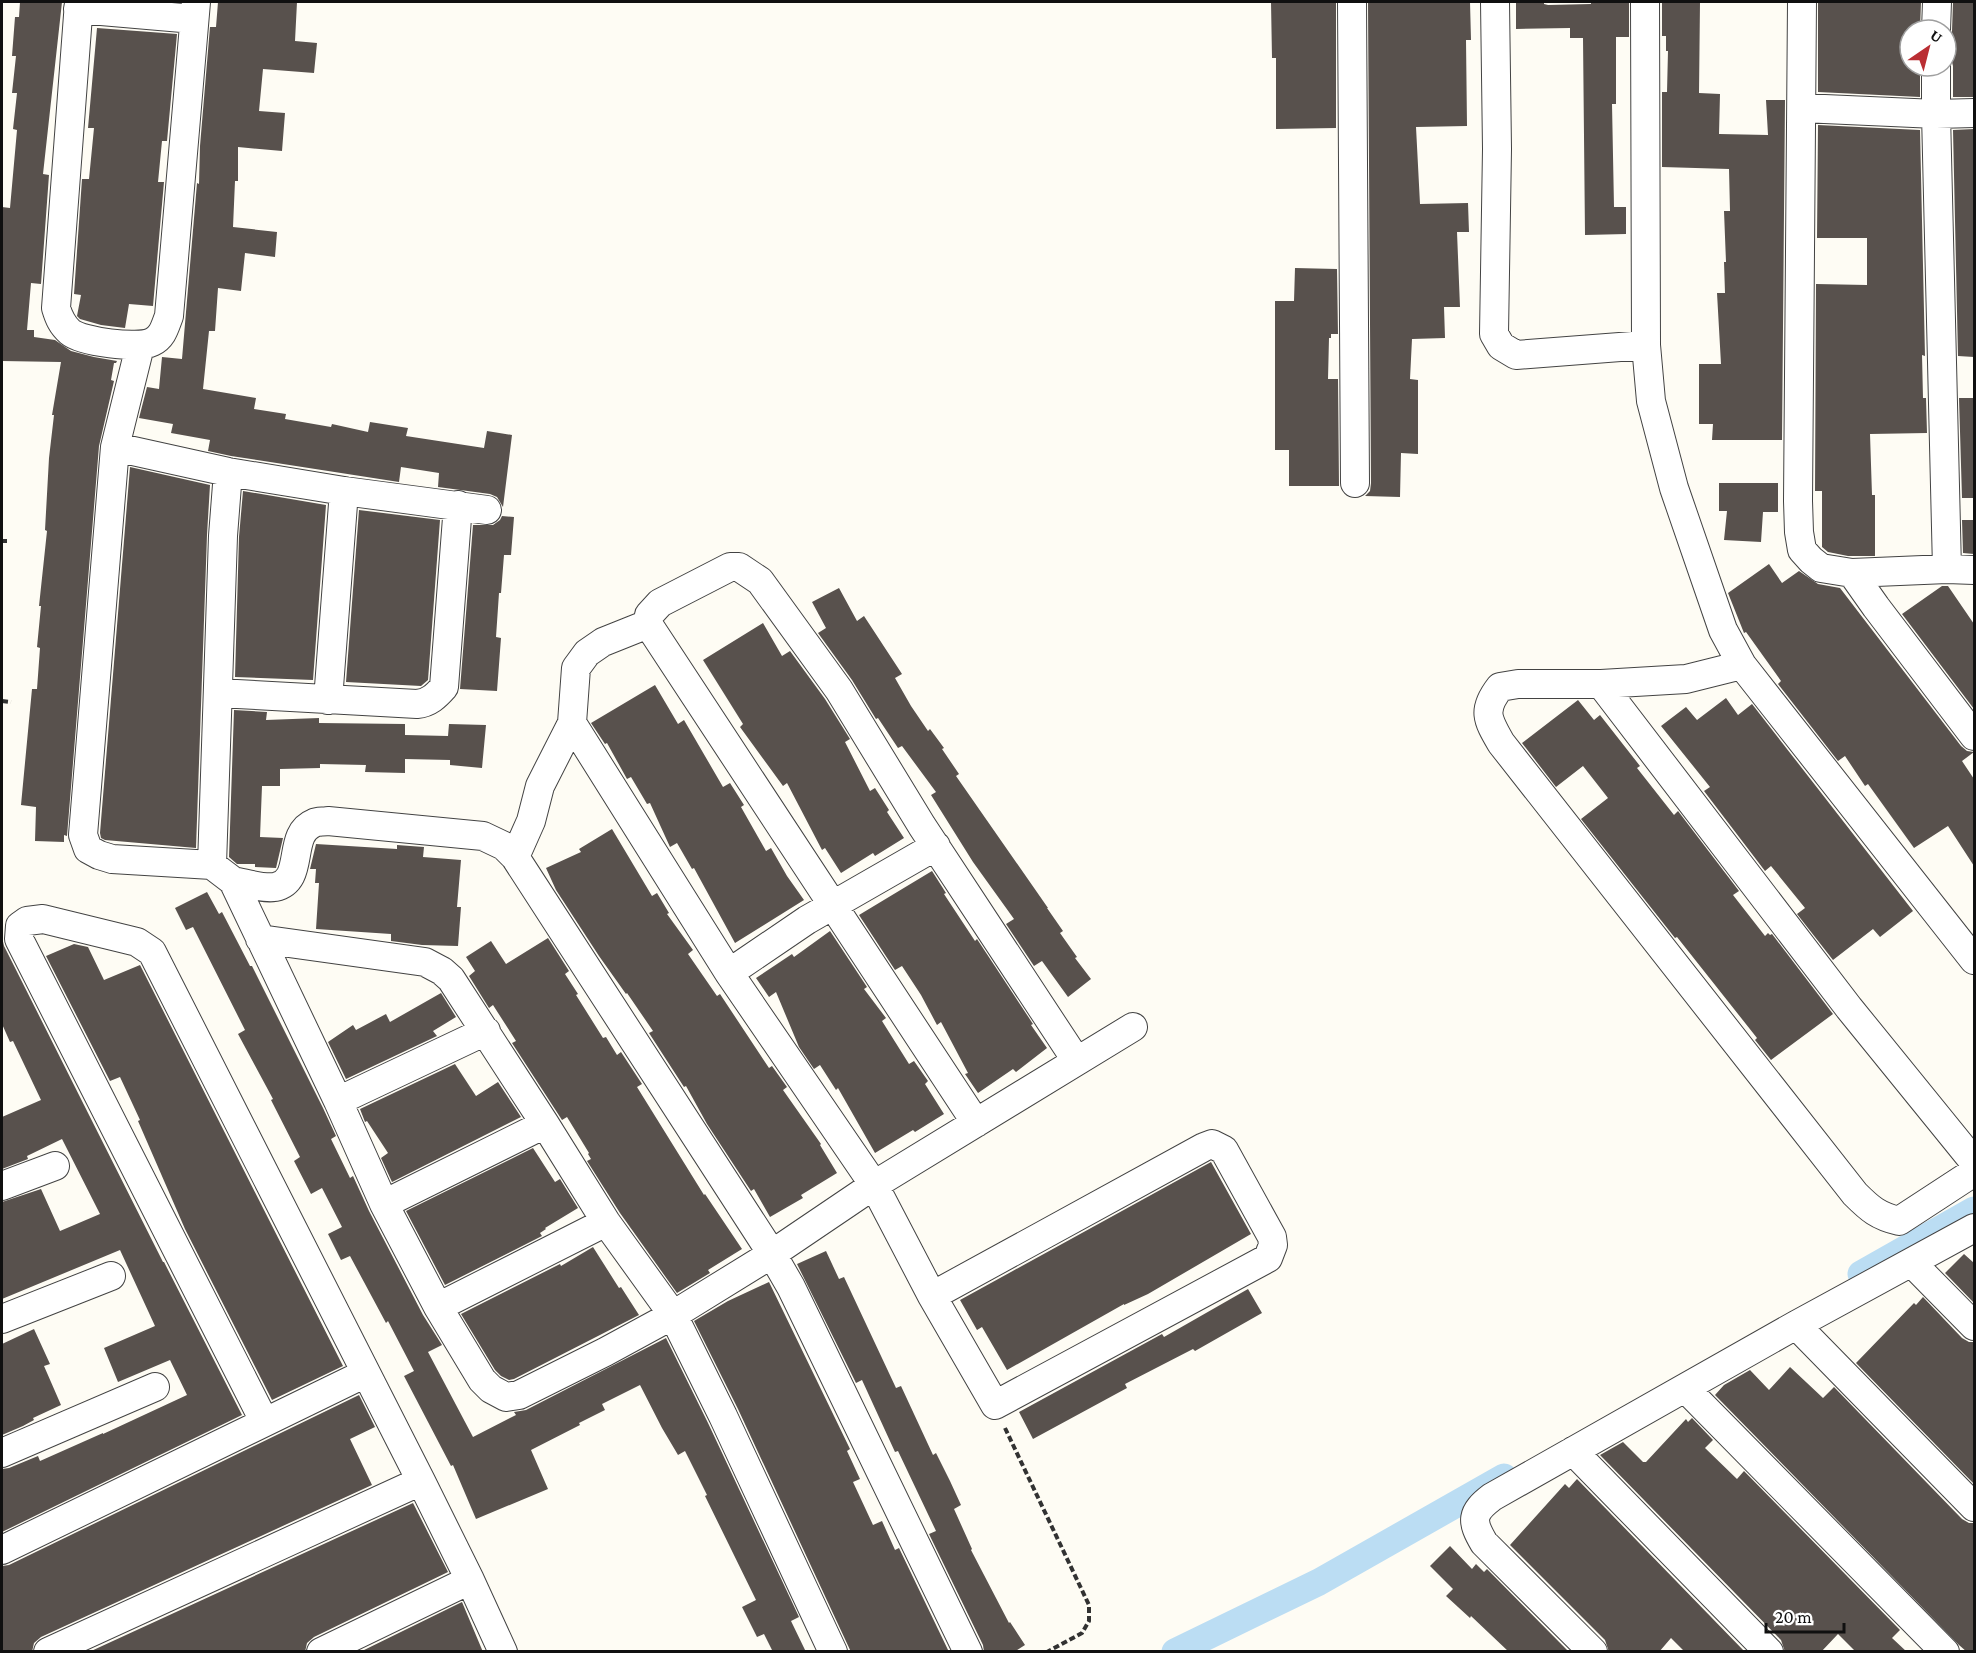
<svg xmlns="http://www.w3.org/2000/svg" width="1976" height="1653" font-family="'Crimson Pro',serif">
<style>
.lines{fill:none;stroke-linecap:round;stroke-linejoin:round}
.canal{stroke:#bbddf3;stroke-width:27}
.building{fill:#58514d}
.minor-casing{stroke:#434343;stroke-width:30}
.path{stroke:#323232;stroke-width:4;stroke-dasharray:6 3;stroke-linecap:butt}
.minor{stroke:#fff;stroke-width:28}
</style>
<rect width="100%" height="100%" fill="#fefcf4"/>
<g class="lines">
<path class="canal" d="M 1861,1274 L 1974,1210
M 1175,1652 L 1319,1582 L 1504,1477"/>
</g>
<path class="building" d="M 20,2 L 62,2 L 43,174 L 49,175 L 41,284 L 31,283 L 27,330 L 34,330 L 34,337 L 55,340 L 71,351 L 94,357 L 117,361 L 116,363 L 114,363 L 111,380 L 114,381 L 99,446 L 67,836 L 64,835 L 64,842 L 35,841 L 36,807 L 21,805 L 32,689 L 37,689 L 40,648 L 37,647 L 41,606 L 39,606 L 47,531 L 45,530 L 49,458 L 54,415 L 52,415 L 61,362 L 2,361 L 2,207 L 10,208 L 17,130 L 13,129 L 17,93 L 12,93 L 16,56 L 12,56 L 15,17 L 19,17 Z
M 218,2 L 297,2 L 295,41 L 317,43 L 314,73 L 263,69 L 259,111 L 285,113 L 282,151 L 238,147 L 238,181 L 235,181 L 233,227 L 277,232 L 275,257 L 245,253 L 241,291 L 218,288 L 215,331 L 209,331 L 203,389 L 256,398 L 254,409 L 286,414 L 285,419 L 331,427 L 332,424 L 368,432 L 370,422 L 408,428 L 406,436 L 484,448 L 487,431 L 512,435 L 503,507 L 497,497 L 490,494 L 438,487 L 439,473 L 401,467 L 399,482 L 231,456 L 208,451 L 210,440 L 171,433 L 173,424 L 139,418 L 147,387 L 159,389 L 162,357 L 182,359 L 197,183 L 199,184 L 200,146 L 210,27 L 216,27 Z
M 1271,2 L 1336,2 L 1336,128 L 1276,129 L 1276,58 L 1272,58 Z
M 1368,2 L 1470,2 L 1471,40 L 1466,40 L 1467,126 L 1416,127 L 1420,204 L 1468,203 L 1469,232 L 1457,232 L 1460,307 L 1444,307 L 1445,338 L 1412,339 L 1410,379 L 1418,380 L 1418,454 L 1401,453 L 1400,497 L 1365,496 L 1370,491 L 1371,483 Z
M 1516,2 L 1544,2 L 1544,4 L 1548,5 L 1591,4 L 1591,2 L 1629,2 L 1629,37 L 1616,37 L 1616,104 L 1612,104 L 1614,207 L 1626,207 L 1626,234 L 1585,235 L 1583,38 L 1570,38 L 1570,28 L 1516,29 Z
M 1662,2 L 1700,2 L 1699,93 L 1720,94 L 1719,134 L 1768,135 L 1766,100 L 1785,100 L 1782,440 L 1712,440 L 1713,424 L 1699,424 L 1699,364 L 1721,364 L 1717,293 L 1725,293 L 1724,262 L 1726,262 L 1724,211 L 1730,211 L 1729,169 L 1662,167 L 1662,92 L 1667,92 L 1668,51 L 1666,51 L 1666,36 L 1662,36 Z
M 1818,2 L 1921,2 L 1920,30 L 1910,30 L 1910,66 L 1920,66 L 1920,97 L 1818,92 Z
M 1953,2 L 1974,2 L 1974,97 L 1953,97 L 1953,66 L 1951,58 L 1946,53 L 1946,43 L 1950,38 L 1952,31 Z
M 97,28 L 177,34 L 167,141 L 162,141 L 158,182 L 164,182 L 153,306 L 129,304 L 125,328 L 101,325 L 80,319 L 77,316 L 81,295 L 74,294 L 82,179 L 89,179 L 94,128 L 88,128 Z
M 1818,125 L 1920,130 L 1925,356 L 1922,355 L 1923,398 L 1926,398 L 1927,433 L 1870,434 L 1872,495 L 1875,495 L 1875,556 L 1848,556 L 1828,552 L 1822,547 L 1822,491 L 1815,491 L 1816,284 L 1867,285 L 1867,238 L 1817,238 Z
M 1974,129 L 1974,357 L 1958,356 L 1953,130 Z
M 1295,268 L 1337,269 L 1338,334 L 1331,334 L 1331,338 L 1329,338 L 1328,379 L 1338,379 L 1339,486 L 1289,486 L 1289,450 L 1275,450 L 1275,301 L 1294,301 Z
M 1959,398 L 1974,398 L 1974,498 L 1962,498 Z
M 130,467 L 210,485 L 207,535 L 196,848 L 105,840 L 101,838 L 100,833 Z
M 1719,483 L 1778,483 L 1778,512 L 1763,512 L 1761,542 L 1724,540 L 1727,511 L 1719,511 Z
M 243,491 L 326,505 L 313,680 L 235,677 L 239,537 Z
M 359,510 L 440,520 L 428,680 L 421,686 L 346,682 Z
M 502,516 L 514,517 L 511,555 L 504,555 L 501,593 L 499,593 L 496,637 L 501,638 L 497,691 L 460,689 L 473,525 L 493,525 L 500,520 Z
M 1962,520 L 1974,520 L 1974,554 L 1963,553 Z
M 1769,564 L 1782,583 L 1799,571 L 1818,584 L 1840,588 L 1961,746 L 1967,751 L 1974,752 L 1962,761 L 1974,779 L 1974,866 L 1948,826 L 1914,848 L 1868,784 L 1865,786 L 1845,756 L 1838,761 L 1778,684 L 1781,681 L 1746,632 L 1744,633 L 1728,593 Z
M 1942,586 L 1948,586 L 1974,624 L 1974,709 L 1902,614 Z
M 839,588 L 857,621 L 864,616 L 902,674 L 895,678 L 911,706 L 928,731 L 930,729 L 944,748 L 942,749 L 959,774 L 956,776 L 1048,908 L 1047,908 L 1063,931 L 1060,933 L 1077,957 L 1075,958 L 1091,979 L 1068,997 L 1042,961 L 1034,966 L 1006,924 L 1014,919 L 973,862 L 931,795 L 936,792 L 902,746 L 898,748 L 878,718 L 876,719 L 852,680 L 818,633 L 826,628 L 812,602 Z
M 763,623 L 782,656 L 790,651 L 825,699 L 850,739 L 845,742 L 870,791 L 875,788 L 889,810 L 887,812 L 904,838 L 875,856 L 873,853 L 841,873 L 825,848 L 822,850 L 787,783 L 783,786 L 740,727 L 743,724 L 703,660 Z
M 655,685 L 678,724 L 684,720 L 723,787 L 730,783 L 744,805 L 741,807 L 766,851 L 771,848 L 787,876 L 804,900 L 735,943 L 694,868 L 692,869 L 677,843 L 670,847 L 650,803 L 647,804 L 631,777 L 627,779 L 607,743 L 605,744 L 591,723 Z
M 1726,698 L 1738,715 L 1752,704 L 1913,911 L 1880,937 L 1873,929 L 1833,960 L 1797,914 L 1805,908 L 1771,866 L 1765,871 L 1704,791 L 1710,787 L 1661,726 L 1686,707 L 1697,720 Z
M 1578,700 L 1594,720 L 1600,715 L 1640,766 L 1637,768 L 1674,815 L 1678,811 L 1739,891 L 1733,895 L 1765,936 L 1768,933 L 1770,935 L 1772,934 L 1833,1014 L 1771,1060 L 1755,1040 L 1757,1038 L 1677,937 L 1675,938 L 1581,819 L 1608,798 L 1583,766 L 1556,787 L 1522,743 Z
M 234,710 L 267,712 L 266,720 L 319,718 L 319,723 L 405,724 L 405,735 L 448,736 L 449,724 L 486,725 L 482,768 L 450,765 L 450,760 L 405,759 L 405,773 L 365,772 L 366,765 L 320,764 L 320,768 L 280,769 L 280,786 L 262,786 L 260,837 L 283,838 L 276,868 L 255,867 L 255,864 L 237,864 L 229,857 Z
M 612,829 L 652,896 L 657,893 L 669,913 L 667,914 L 693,950 L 688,954 L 717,996 L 720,994 L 769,1068 L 772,1066 L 787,1087 L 783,1090 L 821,1144 L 820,1145 L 837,1173 L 801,1195 L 803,1198 L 770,1217 L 754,1189 L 751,1191 L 707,1124 L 686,1086 L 684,1087 L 649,1033 L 653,1031 L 627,993 L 626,994 L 599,956 L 556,890 L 546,868 L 581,852 L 579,849 Z
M 316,844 L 397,849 L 397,845 L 424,847 L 423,857 L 461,860 L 457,907 L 461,907 L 458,946 L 422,945 L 391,941 L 391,934 L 316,929 L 319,883 L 315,883 L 316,869 L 310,869 Z
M 932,871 L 946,893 L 944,894 L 975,941 L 977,939 L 1033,1024 L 1031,1025 L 1047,1048 L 1016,1072 L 1013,1069 L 978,1093 L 965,1074 L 968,1073 L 941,1022 L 937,1025 L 921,995 L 902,966 L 895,970 L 859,915 Z
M 207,892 L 219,914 L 222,912 L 250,966 L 252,966 L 323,1108 L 336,1136 L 331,1139 L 350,1178 L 353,1176 L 369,1211 L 423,1315 L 442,1345 L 428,1352 L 473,1437 L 516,1415 L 514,1412 L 526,1410 L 666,1338 L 708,1423 L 799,1617 L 791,1621 L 806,1652 L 773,1652 L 764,1634 L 757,1637 L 742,1607 L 756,1600 L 705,1496 L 707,1495 L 685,1451 L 678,1455 L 662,1428 L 640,1385 L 602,1404 L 605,1410 L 579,1423 L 580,1425 L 531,1450 L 548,1489 L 476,1519 L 453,1465 L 451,1466 L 404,1376 L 414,1371 L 388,1321 L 386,1323 L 350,1256 L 341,1260 L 328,1234 L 342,1227 L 322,1188 L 311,1194 L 294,1161 L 300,1157 L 271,1100 L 273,1099 L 238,1034 L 245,1030 L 193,927 L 186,930 L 175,908 Z
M 830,931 L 867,987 L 864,989 L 886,1018 L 882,1021 L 909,1064 L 914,1061 L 928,1081 L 925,1084 L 944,1114 L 915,1132 L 913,1130 L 875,1153 L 838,1088 L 836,1090 L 820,1065 L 814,1069 L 799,1047 L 776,992 L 769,997 L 756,978 L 792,954 L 794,957 Z
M 2,937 L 4,946 L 163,1262 L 164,1262 L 242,1415 L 2,1532 L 2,1469 L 9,1468 L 38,1456 L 40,1461 L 103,1433 L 103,1434 L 187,1395 L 170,1360 L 118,1382 L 104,1348 L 155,1326 L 120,1250 L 2,1299 L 2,1202 L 41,1189 L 60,1231 L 100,1214 L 62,1139 L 27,1156 L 28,1159 L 2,1169 L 2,1117 L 41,1100 L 13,1041 L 10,1042 L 2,1024 Z
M 548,938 L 569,971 L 565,974 L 578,994 L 576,995 L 603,1038 L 606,1037 L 617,1055 L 621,1052 L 642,1084 L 637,1087 L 704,1195 L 705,1194 L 742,1249 L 708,1270 L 710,1273 L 677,1293 L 620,1213 L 587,1161 L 591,1159 L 588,1154 L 589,1153 L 567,1117 L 562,1120 L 512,1043 L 516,1041 L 493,1005 L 489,1008 L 469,976 L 475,971 L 466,957 L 491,941 L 506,964 Z
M 74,944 L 88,947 L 104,980 L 140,965 L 343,1366 L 272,1400 L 185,1229 L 138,1121 L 140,1120 L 120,1077 L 110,1081 L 46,956 Z
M 441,993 L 456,1017 L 433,1031 L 437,1036 L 346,1079 L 328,1042 L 353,1025 L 356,1030 L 386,1014 L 390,1022 Z
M 455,1064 L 476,1096 L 498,1082 L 521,1117 L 392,1182 L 381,1158 L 388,1153 L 367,1121 L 365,1122 L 360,1109 Z
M 533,1148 L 555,1182 L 560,1179 L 578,1208 L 545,1228 L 546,1229 L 540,1233 L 542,1236 L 445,1285 L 406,1211 Z
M 1211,1162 L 1251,1234 L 1148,1294 L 1124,1305 L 1124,1304 L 1007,1370 L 982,1327 L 977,1330 L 960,1300 Z
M 593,1247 L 619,1288 L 621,1287 L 639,1315 L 514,1379 L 509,1380 L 501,1376 L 495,1370 L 461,1314 L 560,1264 L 561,1266 Z
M 826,1251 L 839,1279 L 844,1277 L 896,1388 L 901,1386 L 933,1455 L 936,1453 L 950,1481 L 961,1505 L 954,1509 L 972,1549 L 971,1550 L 1009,1623 L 1010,1622 L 1025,1645 L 1014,1652 L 984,1652 L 983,1645 L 929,1534 L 936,1531 L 898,1451 L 895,1452 L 862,1380 L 856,1383 L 797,1264 Z
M 1964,1254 L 1974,1263 L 1974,1303 L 1945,1273 Z
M 769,1282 L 850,1449 L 847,1451 L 860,1479 L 853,1482 L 873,1525 L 882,1521 L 895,1550 L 899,1548 L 949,1652 L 851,1652 L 738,1409 L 694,1321 L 728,1301 Z
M 1248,1289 L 1262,1313 L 1195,1351 L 1193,1349 L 1125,1384 L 1127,1388 L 1033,1439 L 1019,1412 L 1162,1334 L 1164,1337 Z
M 1923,1297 L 1962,1338 L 1969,1342 L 1974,1342 L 1974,1484 L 1856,1363 L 1914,1303 L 1916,1305 Z
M 34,1329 L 50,1364 L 44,1366 L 61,1405 L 33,1418 L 34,1420 L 23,1426 L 2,1435 L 2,1344 Z
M 1790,1367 L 1823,1398 L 1834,1387 L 1962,1519 L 1969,1523 L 1974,1523 L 1974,1652 L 1967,1652 L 1959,1645 L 1715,1395 L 1724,1385 L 1750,1370 L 1769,1390 Z
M 359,1395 L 375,1427 L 350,1439 L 372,1485 L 41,1637 L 34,1643 L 32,1652 L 2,1652 L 2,1566 L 9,1565 Z
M 1692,1418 L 1713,1440 L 1705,1448 L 1737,1479 L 1744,1471 L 1900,1630 L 1892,1638 L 1907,1652 L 1856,1652 L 1838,1634 L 1821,1652 L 1785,1652 L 1781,1640 L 1600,1455 L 1623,1442 L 1643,1462 L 1646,1462 L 1686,1419 L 1688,1422 Z
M 1577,1479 L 1745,1652 L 1685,1652 L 1671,1638 L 1659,1652 L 1609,1652 L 1605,1640 L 1510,1545 L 1565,1484 L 1569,1488 Z
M 413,1503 L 448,1572 L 314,1637 L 307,1643 L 305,1652 L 89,1652 Z
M 1450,1546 L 1472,1569 L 1476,1564 L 1484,1572 L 1487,1569 L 1569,1652 L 1509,1652 L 1471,1616 L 1470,1618 L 1446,1596 L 1453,1589 L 1430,1566 Z
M 462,1602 L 483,1652 L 360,1652 Z"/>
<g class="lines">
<defs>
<path id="minor" d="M 79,2 L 56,308 C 59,318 62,325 70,332 C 82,342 138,349 152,342 C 163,337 165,326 169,316 L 196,2
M 1352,2 L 1355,483
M 1495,2 L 1497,149 L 1494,334 L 1501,346 L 1516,355 L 1646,345
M 1645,2 L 1646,345 L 1651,401 L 1674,488 L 1723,630 L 1742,665 L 1974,960
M 1802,2 L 1798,501 L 1799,532 L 1802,550 L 1811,560 L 1821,568 L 1852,573 L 1947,569 L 1974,570
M 78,9 L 194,19
M 1936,30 L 1937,2
M 1936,66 L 1936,114 L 1947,569
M 1802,108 L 1936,114 L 1974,113
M 140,346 L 115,447 L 83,835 L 88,849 L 99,855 L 112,859 L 212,865 L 233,881 L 338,1101 L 384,1204 L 438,1307 L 482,1380 L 491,1389 L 506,1397 L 519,1395 L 605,1352 L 673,1315 L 772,1254 L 874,1185 L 1133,1027
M 115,447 L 228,472 L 344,491 L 487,510
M 1852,573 L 1876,607 L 1974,736
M 1742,665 L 1686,679 L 1601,684 L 1518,684 L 1500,687 C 1482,710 1487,719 1501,743 L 1855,1194 C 1870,1209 1878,1216 1899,1221 L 1974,1172
M 1601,684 L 1849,1008 L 1974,1162
M 218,693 L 417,704 C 429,703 436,696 444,687 L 458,505
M 328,700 L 344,491
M 572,723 L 729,973 L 874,1185 L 932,1296 L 995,1405 L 1268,1258 L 1273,1245 L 1272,1237 L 1224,1150 L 1212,1144 L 1204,1147 L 932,1296
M 515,857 L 531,821 L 540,786 L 572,723 L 576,668 L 587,653 L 603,642 L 648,624
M 212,865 L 223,536 L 228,472
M 233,881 C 245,883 263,889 275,887 C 306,881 286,834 314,823 C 318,821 323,822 328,821 L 483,836 L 504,846 L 515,857 L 772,1254 L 791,1287 L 968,1652
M 260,939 L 425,962 L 442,971 L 451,979 L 545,1124 L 606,1222 L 673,1315 L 723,1416 L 833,1652
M 729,973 L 807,920 L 936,846
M 338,1101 L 486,1031
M 976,1123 L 648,624 L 649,615 L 660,603 L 730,567 L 739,567 L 760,581 L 839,690 L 922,826 L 1076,1060
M 2,1186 L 55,1166
M 384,1204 L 545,1124
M 1912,1263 L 1974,1326
M 438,1307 L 606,1222
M 2,1319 L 111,1276
M 1796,1325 L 1974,1507
M 1685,1388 L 1945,1652
M 264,1421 L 19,939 L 20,926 L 27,921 L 43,919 L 137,942 L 152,952 L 421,1481 L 470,1580 L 503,1652
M 1573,1451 L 1769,1652
M 2,1453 L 155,1387
M 2,1550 L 366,1373
M 48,1652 L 421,1481
M 321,1652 L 470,1580
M 1593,1652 L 1484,1543 C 1471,1521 1471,1513 1492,1497 L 1796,1325 L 1974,1228"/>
</defs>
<use href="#minor" class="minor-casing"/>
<path class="path" d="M 2,541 L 7,541
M 2,701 L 11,702
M 1005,1428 L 1089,1605 L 1089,1621 L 1082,1633 L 1047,1652"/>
<use href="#minor" class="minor"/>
</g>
<rect width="1976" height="1653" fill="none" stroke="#101010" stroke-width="6"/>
<g transform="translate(1928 48) rotate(35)"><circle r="28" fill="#ffffff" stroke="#9f9f9f" stroke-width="1.5"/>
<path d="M0-4.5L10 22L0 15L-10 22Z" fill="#ba2e33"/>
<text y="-9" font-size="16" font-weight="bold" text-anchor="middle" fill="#101010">U</text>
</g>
<path d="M1766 1623v9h78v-9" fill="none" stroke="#101010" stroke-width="3"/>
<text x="1775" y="1623" font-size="18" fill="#101010" stroke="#ffffff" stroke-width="4.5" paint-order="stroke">20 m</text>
</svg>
